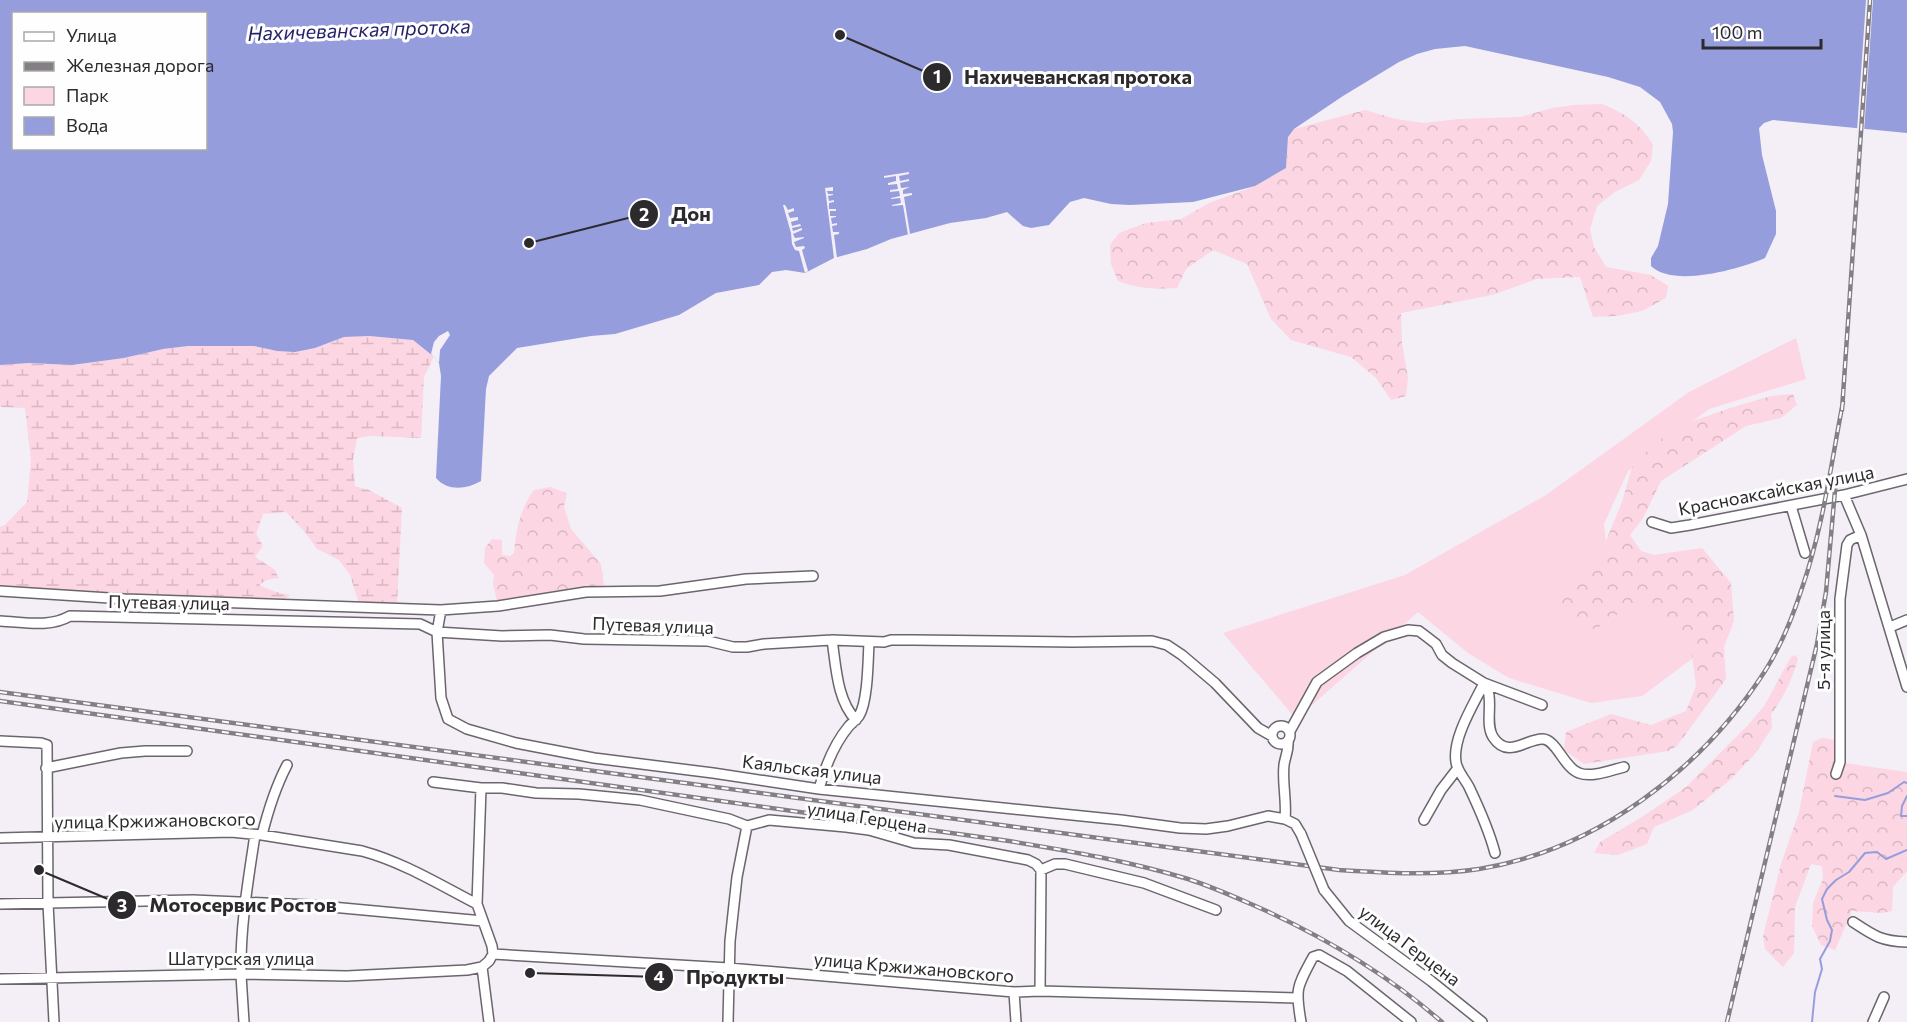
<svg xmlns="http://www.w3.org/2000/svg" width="1907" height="1022" font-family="Commissioner,sans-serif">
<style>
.green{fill:#fcd6e2}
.forest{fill:url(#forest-crowns)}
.wetland{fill:url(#wetland-marsh)}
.water{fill:#969ddd;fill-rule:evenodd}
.pier{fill:#f4eef6}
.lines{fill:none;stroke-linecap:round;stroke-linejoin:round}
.stream{stroke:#969ddd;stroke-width:2}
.minor-casing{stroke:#6b666d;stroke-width:12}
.minor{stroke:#fff;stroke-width:9}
.rail-casing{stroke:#837f85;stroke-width:4.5}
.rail{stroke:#fefefe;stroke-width:2;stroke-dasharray:7;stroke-linecap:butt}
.minor-bridge-casing{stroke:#6b666d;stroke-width:12;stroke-linecap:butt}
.minor-bridge{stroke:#fff;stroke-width:9}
.labels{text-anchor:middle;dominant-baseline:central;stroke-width:6;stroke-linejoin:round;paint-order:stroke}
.street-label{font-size:18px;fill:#2c2a2d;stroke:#fefefe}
.water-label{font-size:20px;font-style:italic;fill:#25226b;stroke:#fefefe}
.leader{fill:none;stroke:#2c2a2d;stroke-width:2}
.callout-dot{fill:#2c2a2d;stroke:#fefefe;stroke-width:2}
.mark-label{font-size:18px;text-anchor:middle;font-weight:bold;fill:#fff}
.callout-label{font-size:20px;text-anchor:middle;font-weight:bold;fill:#2c2a2d;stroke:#fefefe;stroke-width:6;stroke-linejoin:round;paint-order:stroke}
</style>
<defs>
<pattern id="forest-crowns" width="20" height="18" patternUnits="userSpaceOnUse" patternTransform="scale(1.5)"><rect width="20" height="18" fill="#fcd6e2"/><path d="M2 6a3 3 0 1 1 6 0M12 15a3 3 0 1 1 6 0" fill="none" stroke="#d8b8c2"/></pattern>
<pattern id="wetland-marsh" width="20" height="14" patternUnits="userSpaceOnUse" patternTransform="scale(1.5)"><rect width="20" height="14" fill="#fcd6e2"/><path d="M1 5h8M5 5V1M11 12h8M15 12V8" fill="none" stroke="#d8b8c2"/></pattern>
</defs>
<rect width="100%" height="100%" fill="#f4eef6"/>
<path class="green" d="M 1796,338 L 1806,379 L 1709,409 L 1628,471 L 1604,524 L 1607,553 L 1712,644 L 1642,696 L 1591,703 L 1509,678 L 1468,653 L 1418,612 L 1296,719 L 1223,633 L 1405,575 L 1546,495 L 1689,392 Z"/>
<path class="forest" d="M 1602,104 C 1626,114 1639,122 1653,145 L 1651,161 L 1639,180 L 1615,192 L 1597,206 L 1590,229 L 1594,247 L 1606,267 L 1651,275 L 1668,286 L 1666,298 L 1642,311 L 1617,316 L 1593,317 L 1580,277 L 1537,279 L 1492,295 L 1401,313 L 1402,343 L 1408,378 L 1406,396 L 1391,400 L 1376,378 L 1351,357 L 1291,340 L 1271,319 L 1247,264 L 1213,250 L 1186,269 L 1177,288 C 1154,289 1140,289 1118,281 L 1111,264 L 1110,245 L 1119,233 L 1146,223 L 1181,219 L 1209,203 L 1255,186 L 1286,168 L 1288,137 L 1294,129 L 1365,110 L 1396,119 L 1424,123 L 1459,119 L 1520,117 L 1552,108 L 1574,105 Z
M 1793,394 L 1797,405 L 1781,418 L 1746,426 L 1661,481 L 1643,518 L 1630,535 L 1641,551 L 1654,555 L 1702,548 L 1731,583 L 1734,621 L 1724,647 L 1726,679 L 1677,746 L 1668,751 L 1584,764 L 1564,750 L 1566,732 L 1611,714 L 1651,725 L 1686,711 L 1696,686 L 1691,648 L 1656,605 L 1621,612 L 1595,630 L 1571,612 L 1555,596 L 1591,577 L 1622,502 L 1632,467 L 1656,442 L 1685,424 L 1727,409 L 1771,396 Z
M 550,487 L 567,493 L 564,507 L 571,529 L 601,564 L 604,585 L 595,589 L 497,601 L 493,584 L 494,575 L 484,563 L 485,548 L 492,539 L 502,540 L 502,555 L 510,556 L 514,553 C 516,530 520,509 534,490 Z
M 1795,655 L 1798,658 C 1793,678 1784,697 1771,714 L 1772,728 L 1755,754 L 1730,780 L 1693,810 L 1654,827 L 1647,844 L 1618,855 L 1594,853 L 1600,842 L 1645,815 L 1686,787 L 1749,724 L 1764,706 L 1791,657 Z
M 1822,738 L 1837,740 L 1837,762 L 1907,772 L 1907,871 L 1893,887 L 1892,911 L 1882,913 L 1852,911 L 1835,950 L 1821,945 L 1812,926 L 1813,903 L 1823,879 L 1822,866 L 1811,864 L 1795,907 L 1794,953 L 1783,967 L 1765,949 L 1763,936 L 1781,864 L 1799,812 L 1813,742 Z"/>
<path class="wetland" d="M 369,336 L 413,340 L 434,356 L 424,377 L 421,438 L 371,436 L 357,438 L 353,460 L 355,486 L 369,490 L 402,508 L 397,605 L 359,604 L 350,575 L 339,560 L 317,549 L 305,532 L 286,512 L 263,514 L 256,534 L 263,546 L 255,557 L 274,569 L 279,578 L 267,580 L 259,585 L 276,592 L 290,595 L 285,599 L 0,590 L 0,527 L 5,525 L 27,502 L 31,461 L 25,408 L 0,407 L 0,365 L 29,363 L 73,365 L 124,358 L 163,349 L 188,346 L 254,346 L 277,351 L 315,348 L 344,337 Z"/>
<path class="water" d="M 0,0 L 1907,0 L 1907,133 L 1773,120 L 1764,123 L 1759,128 L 1762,155 L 1776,211 L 1776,234 L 1765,258 C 1739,269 1674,288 1651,266 L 1651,258 L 1658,246 L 1668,204 L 1673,132 L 1672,124 L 1660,102 L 1640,87 L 1608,77 L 1465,46 L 1435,49 L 1417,54 L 1399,62 L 1343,96 L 1294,129 L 1288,137 L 1286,168 L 1255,186 L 1193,202 L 1130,205 L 1111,204 L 1084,198 L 1070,202 L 1049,225 L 1031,228 L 1023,226 L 1007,212 L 986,218 L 950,223 L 891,239 L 867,249 L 834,258 L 805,273 L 786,270 L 772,272 L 759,285 L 716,293 L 679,315 L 615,334 L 591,336 L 517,348 L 489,376 L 486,389 L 481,481 C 466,490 447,491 436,478 L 441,376 L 439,363 L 433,356 L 413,340 L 369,336 L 344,337 L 315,348 L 295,352 L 277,351 L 254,346 L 188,346 L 163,349 L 124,358 L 72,365 L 29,363 L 0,365 ZM 14,14 L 206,14 L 206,148 L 14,148 Z"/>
<path class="pier" d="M 1866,0 L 1873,0 L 1864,132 L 1857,131 Z
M 909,172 L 909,174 L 899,176 L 900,181 L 909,179 L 909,181 L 900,183 L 901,188 L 910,187 L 903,190 L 903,194 L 912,193 L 912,195 L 904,197 L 910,234 L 908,235 L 903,205 L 892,206 L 892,205 L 901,203 L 900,198 L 891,199 L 891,198 L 900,196 L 899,191 L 890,192 L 890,190 L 898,189 L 897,184 L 888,185 L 888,183 L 896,181 L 896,176 L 884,178 L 884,176 Z
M 833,187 L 833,191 L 827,191 L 828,194 L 833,194 L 833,195 L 828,196 L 829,201 L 834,200 L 834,202 L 829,203 L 829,209 L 836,209 L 836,211 L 830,211 L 830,216 L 836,216 L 836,217 L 831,218 L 832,224 L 837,223 L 837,225 L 832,226 L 833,232 L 839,232 L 839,234 L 834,235 L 837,258 L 834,258 L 825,188 Z
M 783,205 L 785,205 L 788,210 L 794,208 L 794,211 L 788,213 L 790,218 L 798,217 L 798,220 L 791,222 L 792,226 L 800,224 L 801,226 L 792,228 L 793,231 L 802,228 L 802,230 L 793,234 L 795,238 L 804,237 L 804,238 L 794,242 L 796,247 L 804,246 L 805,248 L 802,250 L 808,271 L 805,273 L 799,251 L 795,250 L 792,244 L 791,233 Z
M 448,331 L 450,335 L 440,350 L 439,363 L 431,354 L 434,342 L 439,336 Z"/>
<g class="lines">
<path class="stream" d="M 1835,796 L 1865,800 L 1888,793 L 1904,782 L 1907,783
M 1907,796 L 1902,806 L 1901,816 L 1907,816
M 1812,1022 L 1815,992 L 1822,969 L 1820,959 L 1830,941 L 1832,930 L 1827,920 L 1822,899 L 1827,889 L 1836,880 L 1849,872 L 1865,853 L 1877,852 L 1886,859 L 1907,850"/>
<defs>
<path id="minor" d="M 1844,495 L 1861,535 L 1907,687
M 1791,506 L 1805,553
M 1652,522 L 1671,528 L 1690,525 L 1844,495 L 1907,479
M 0,591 L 125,599 L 441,610 L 498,606 L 586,592 L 660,591 L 746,579 L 813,576
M 441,610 L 437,632 L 441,698 L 448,719 L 467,729 L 516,743 L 594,758 L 713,773 L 819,789 L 1121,820 L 1180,828 L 1206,829 L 1228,826 L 1268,816 L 1285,819
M 0,621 C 24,622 49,628 70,616 L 420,624 L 437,632 L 502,636 L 550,635 L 584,639 L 708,641 L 733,647 L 747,647 L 764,644 L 832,640 L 884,642 L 891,640 L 913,640 L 1073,642 L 1152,641 L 1167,645 L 1182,655 L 1215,683 L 1258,728 L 1272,736
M 1890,627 L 1907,620
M 832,640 C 836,666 837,701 856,720
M 1484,683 C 1486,687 1489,692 1489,696 C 1491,709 1486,726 1493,737 C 1508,760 1527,738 1543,739 C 1557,740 1564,768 1579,773 C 1592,778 1611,770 1624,767
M 1484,683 C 1474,704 1452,738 1456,762 C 1457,771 1465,779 1469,787 C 1479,808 1489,830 1495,853
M1272 735a9 9 0 1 1 18 0a9 9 0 1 1-18 0Z
M 1290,731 L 1317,682 L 1357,653 L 1384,637 L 1408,630 L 1419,631 L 1427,637 L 1436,644 L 1442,655 L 1452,663 L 1484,683 L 1542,705
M 0,741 L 41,743 L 47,745 L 48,903 L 54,1022
M 1288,741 C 1289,750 1285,757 1284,765 C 1282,783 1287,801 1285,819 L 1295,824 L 1301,834
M 46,768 L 121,753 L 145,751 L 187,751
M 1836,774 L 1840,762 L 1840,599 L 1847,545 L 1850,540 L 1861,535
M 433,782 L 481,788 L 502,788 L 536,793 L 579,794 L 640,800 L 729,819 L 747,826 L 769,820 L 846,827 L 869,830 L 914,843 L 949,845 L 1028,860 L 1036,864 L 1041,870 L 1055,864 L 1065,864 L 1144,883 L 1216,910
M 481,788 L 477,904 L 492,946 L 493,954 L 489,961 L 482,967 L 489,1022
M 819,789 C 825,767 834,744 849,726 C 852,723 856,720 859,716 C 868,701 868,661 869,642
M 1424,820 L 1441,790 L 1458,768
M 262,835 C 268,811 275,788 287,765
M 0,838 L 231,832 L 262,835 L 362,851 C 403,862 440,885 477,904
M 1324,890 L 1349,921 L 1431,981 L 1482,1022
M 0,904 L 193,900 L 310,905 L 483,921
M 1853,922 C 1874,936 1881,941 1907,942
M 493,954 L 729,968 L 1014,992 L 1040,991 L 1297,998
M 0,979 L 241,974 L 347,976 L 467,970 L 482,967
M 1040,991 L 1041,870
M 1014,992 L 1016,1022
M 244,1022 C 243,1006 242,991 241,975 C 240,928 248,881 255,835
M 728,1022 L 730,941 L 737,877 L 747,826
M 1301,1022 C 1295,988 1297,987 1313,957 L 1319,955 L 1347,971 L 1411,1022
M 1873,1022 L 1884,997"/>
</defs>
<use href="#minor" class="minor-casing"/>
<use href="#minor" class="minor"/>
<defs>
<path id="rail" d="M 1842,410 L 1870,0
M 0,692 L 1339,870 C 1386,873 1433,876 1479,869 C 1597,850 1702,769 1765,671 C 1781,646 1793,616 1802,588 C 1823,528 1831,464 1843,402
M 0,701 L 1009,841 C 1069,851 1129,861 1188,879 C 1213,887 1237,898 1260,908 C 1326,938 1388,975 1442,1022
M 1727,1022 L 1817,644 L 1826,592 L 1836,479"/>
</defs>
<use href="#rail" class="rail-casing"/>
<use href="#rail" class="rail"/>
<defs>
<path id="minor-bridge" d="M 1301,834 L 1324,890"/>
</defs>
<use href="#minor-bridge" class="minor-bridge-casing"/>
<use href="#minor-bridge" class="minor-bridge"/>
</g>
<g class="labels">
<g class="street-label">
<text transform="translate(1776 490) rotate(-11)">Красноаксайская улица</text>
<text transform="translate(169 602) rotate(1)">Путевая улица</text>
<text transform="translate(653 625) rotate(2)">Путевая улица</text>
<text transform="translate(1823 650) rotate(-90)">5-я улица</text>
<text transform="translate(812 769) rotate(7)">Каяльская улица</text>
<text transform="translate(867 817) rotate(9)">улица Герцена</text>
<text transform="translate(155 820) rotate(-1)">улица Кржижановского</text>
<text transform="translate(1410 945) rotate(37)">улица Герцена</text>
<text x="241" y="958">Шатурская улица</text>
<text transform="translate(914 967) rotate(5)">улица Кржижановского</text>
</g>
<g class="water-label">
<text transform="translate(359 29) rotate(-2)">Нахичеванская протока</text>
</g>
</g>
<path class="leader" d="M840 35L937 77M529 243L644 214M39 870L122 905M530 973L659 977"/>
<g class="callout-dot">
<circle cx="840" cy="35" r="6"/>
<circle cx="529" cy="243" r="6"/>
<circle cx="39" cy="870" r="6"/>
<circle cx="530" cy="973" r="6"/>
<circle cx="937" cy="77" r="15"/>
<circle cx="644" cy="214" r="15"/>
<circle cx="122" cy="905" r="15"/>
<circle cx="659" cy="977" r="15"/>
</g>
<g class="mark-label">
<text x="937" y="83">1</text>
<text x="644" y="221">2</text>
<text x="122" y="912">3</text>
<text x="659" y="983">4</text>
</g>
<g class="callout-label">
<text x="1078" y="84">Нахичеванская протока</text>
<text x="691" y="221">Дон</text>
<text x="243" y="912">Мотосервис Ростов</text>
<text x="735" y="984">Продукты</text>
</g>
<rect x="12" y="12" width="195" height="138" fill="#fefefe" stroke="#aaa9aa" stroke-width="1.5"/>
<rect x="24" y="32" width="30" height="9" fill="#ffffff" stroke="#aaa9aa" stroke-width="1.5"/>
<text x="66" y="42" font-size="18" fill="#2c2a2d">Улица</text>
<rect x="24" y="62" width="30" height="9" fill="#837f85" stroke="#aaa9aa" stroke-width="1.5"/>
<text x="66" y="72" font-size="18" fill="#2c2a2d">Железная дорога</text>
<rect x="24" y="87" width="30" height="18" fill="#fcd6e2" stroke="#aaa9aa" stroke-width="1.5"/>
<text x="66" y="102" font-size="18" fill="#2c2a2d">Парк</text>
<rect x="24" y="117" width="30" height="18" fill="#969ddd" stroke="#aaa9aa" stroke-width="1.5"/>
<text x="66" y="132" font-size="18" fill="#2c2a2d">Вода</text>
<path d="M1703 39v9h118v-9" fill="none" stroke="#2c2a2d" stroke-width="3"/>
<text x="1712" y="39" font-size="18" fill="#2c2a2d" stroke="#fefefe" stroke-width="4.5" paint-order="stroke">100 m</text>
</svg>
